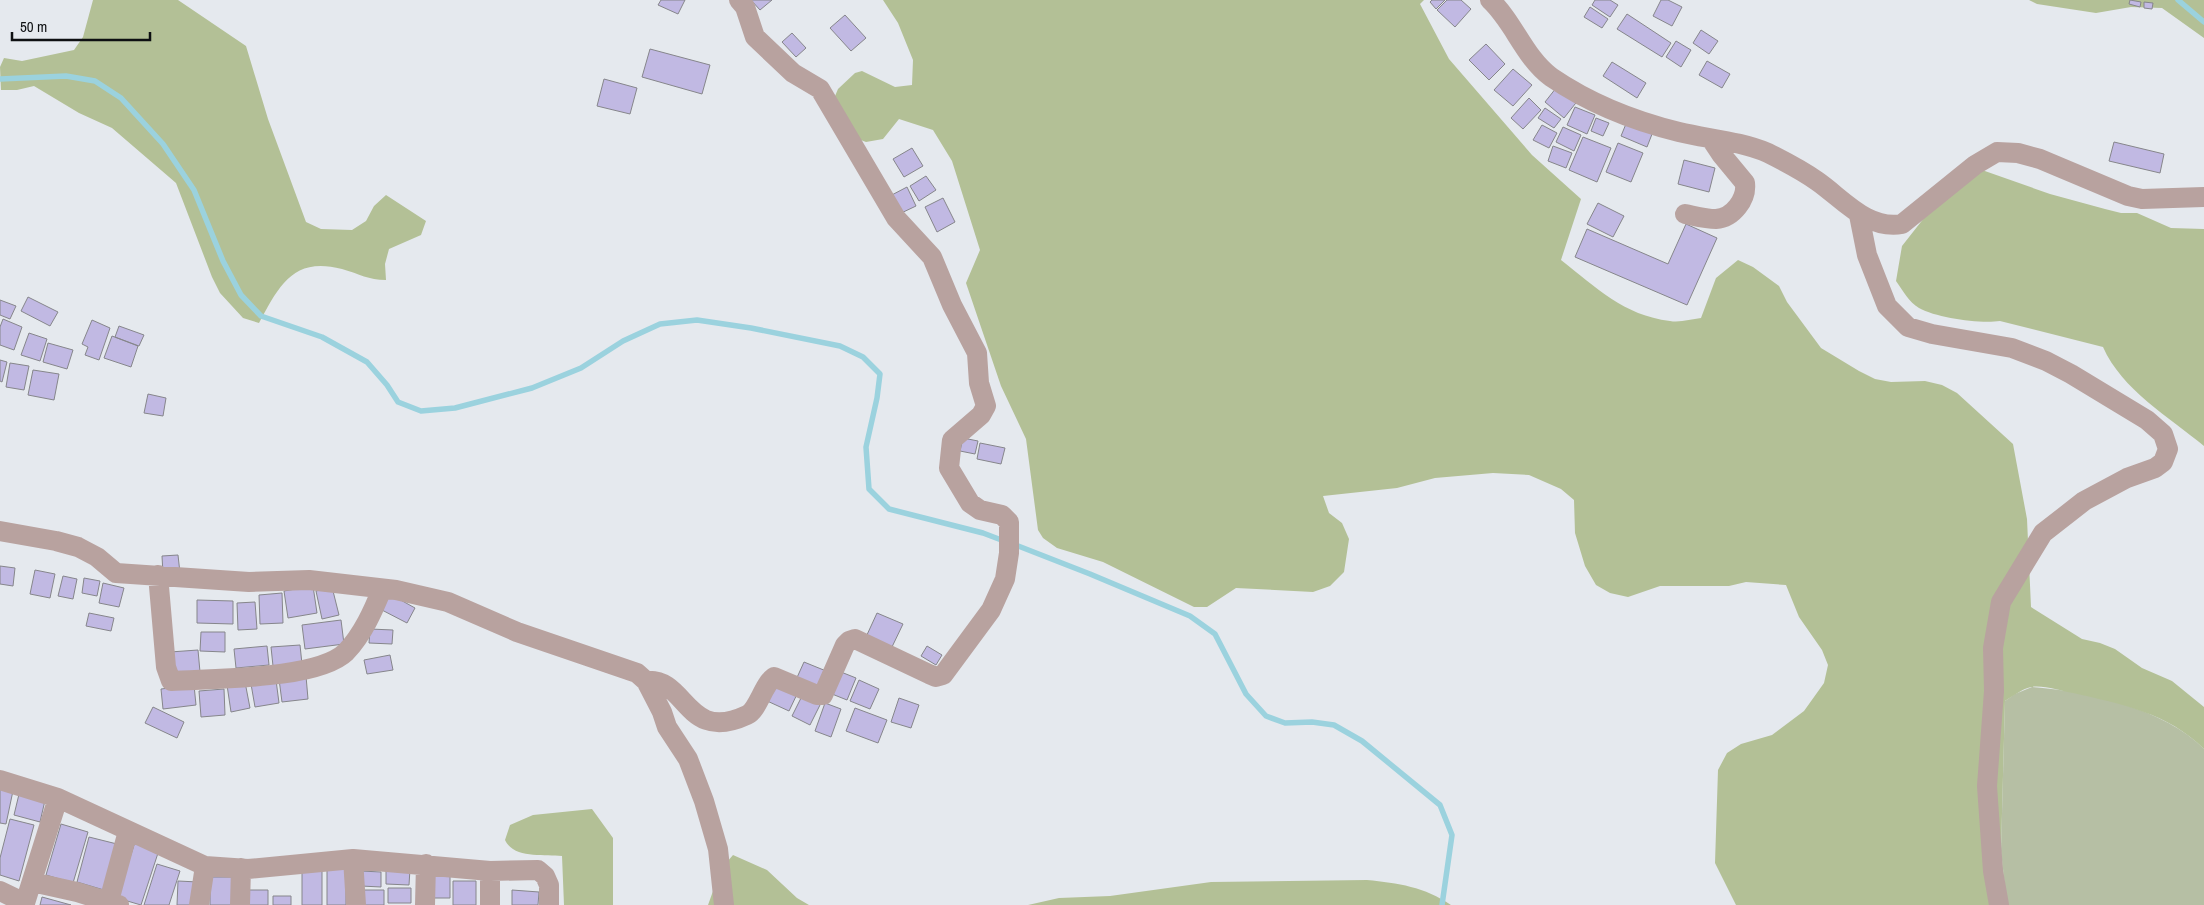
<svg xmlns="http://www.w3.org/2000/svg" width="2204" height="905" font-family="'Archivo Narrow',sans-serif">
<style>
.green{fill:#b6bfa4}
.forest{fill:#b3c096}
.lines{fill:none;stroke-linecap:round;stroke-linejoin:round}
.stream{stroke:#9bd2de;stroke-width:5.5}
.building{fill:#c1b9e3;stroke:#86868b}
.minor{stroke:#b8a29f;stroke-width:20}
</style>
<rect width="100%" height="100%" fill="#e5e9ee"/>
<path class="green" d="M 2032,687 C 2087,691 2165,709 2204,749 L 2204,905 L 2007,905 L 2001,851 L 2005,701 L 2015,694 Z"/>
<path class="forest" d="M 93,0 L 178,0 L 246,46 L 268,119 L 306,222 L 321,229 L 352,230 L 366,221 L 374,206 L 386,195 L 426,221 L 421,235 L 389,249 L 385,264 L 386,280 C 368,280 360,274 342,269 C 293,256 279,286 259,323 L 243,318 L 220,293 L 212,277 L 176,183 L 112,128 L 79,113 L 34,86 L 17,90 L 1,90 L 0,67 L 4,58 L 22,61 L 74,50 L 83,37 Z
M 883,0 L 1424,0 L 1420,4 L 1449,59 L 1532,155 L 1581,199 L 1561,260 C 1597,288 1623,315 1670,321 C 1680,323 1691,319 1701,318 L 1716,278 L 1738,260 L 1753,267 L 1779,286 L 1787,302 L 1821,348 L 1859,371 L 1875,379 L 1891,382 L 1925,381 L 1942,385 L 1957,393 L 2013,444 L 2027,519 L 2031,607 L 2082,639 L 2100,643 L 2115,649 L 2142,668 L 2172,681 L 2204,707 L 2204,749 C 2168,713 2121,704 2073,693 C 2060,691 2044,685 2031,687 C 2022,689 2013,696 2005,701 L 2001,851 L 2007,905 L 1736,905 L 1715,863 L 1718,770 L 1727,753 L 1741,744 L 1772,735 L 1804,711 L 1824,683 L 1828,665 L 1822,650 L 1799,617 L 1786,585 L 1746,582 L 1729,586 L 1660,586 L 1628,597 L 1610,593 L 1596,585 L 1585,566 L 1575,533 L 1574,500 L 1561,489 L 1529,475 L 1493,473 L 1435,478 L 1397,488 L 1323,496 L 1329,513 L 1342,523 L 1349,539 L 1344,572 L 1330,586 L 1313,592 L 1236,588 L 1207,607 L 1194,607 L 1103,562 L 1057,548 L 1043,538 L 1038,530 L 1026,439 L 1001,386 L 966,283 L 980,250 L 952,161 L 933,130 L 899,119 L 883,139 L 866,142 L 840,132 L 830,108 L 838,89 L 855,73 L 862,71 L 895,87 L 912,85 L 913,60 L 898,23 Z
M 2029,0 L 2204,0 L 2204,38 L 2162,8 L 2131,7 L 2096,13 L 2037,4 Z
M 1982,170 L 2050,194 L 2105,209 L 2121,213 L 2137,213 L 2171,228 L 2204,229 L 2204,446 C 2169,417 2122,390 2103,347 L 2000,321 C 1980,324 1937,318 1919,308 C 1909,302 1903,291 1896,281 L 1902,246 L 1924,218 Z
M 592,809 L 613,838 L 613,905 L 564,905 L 562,856 C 544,854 514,859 505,840 L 510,825 L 533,815 Z
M 733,855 L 767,870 L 797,898 L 809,905 L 708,905 L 721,869 Z
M 1367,880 C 1398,883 1425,887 1451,905 L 1028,905 L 1059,898 L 1110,896 L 1211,882 Z"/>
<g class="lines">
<path class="stream" d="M 2178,0 L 2204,22
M 0,79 L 66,76 L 95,81 L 121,98 L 163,144 L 194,190 L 223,261 L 241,295 L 261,316 L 322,337 L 367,362 L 387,385 L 398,402 L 421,411 L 455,408 L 532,388 L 581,368 L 623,341 L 660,324 L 697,320 L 751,328 L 840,346 L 863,357 L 880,374 L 877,398 L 866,447 L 869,489 L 889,509 L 983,533 L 1004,541
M 1013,544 L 1090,574 L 1190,616 L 1215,634 L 1246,694 L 1266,716 L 1285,723 L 1312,722 L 1334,725 L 1362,741 L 1440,805 L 1452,835 L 1442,905"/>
</g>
<path class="building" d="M 661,0 L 685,0 L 678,14 L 658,5 Z
M 751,0 L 772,0 L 760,10 Z
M 1432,0 L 1445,0 L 1436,9 L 1430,2 Z
M 1447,0 L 1461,0 L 1471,9 L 1455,27 L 1437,10 Z
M 1595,0 L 1610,0 L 1618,5 L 1610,17 L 1592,5 Z
M 1661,0 L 1668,0 L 1682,7 L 1672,26 L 1653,16 Z
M 2130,0 L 2141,2 L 2140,7 L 2129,4 Z
M 2144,2 L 2153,3 L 2152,9 L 2144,8 Z
M 1590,7 L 1608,19 L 1602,28 L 1584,17 Z
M 1627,14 L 1671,43 L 1662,57 L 1617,29 Z
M 845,15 L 866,38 L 851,51 L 830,28 Z
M 1701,30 L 1718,41 L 1709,54 L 1693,43 Z
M 792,33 L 806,48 L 796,57 L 782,42 Z
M 1676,41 L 1691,50 L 1681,67 L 1666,57 Z
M 1486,44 L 1505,64 L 1489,80 L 1469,60 Z
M 650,49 L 710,65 L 702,94 L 642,77 Z
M 1707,61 L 1730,74 L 1722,88 L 1699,75 Z
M 1612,62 L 1646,83 L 1637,98 L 1603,76 Z
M 1513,69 L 1532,85 L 1513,106 L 1494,90 Z
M 604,79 L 637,88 L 630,114 L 597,106 Z
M 1560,83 L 1579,99 L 1564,118 L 1545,102 Z
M 1529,98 L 1541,110 L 1523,129 L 1511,118 Z
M 1575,107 L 1595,115 L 1587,134 L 1567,125 Z
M 1545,108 L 1561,119 L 1554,128 L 1538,118 Z
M 1596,118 L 1609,123 L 1603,136 L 1591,131 Z
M 1628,119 L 1654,129 L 1647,147 L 1621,136 Z
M 1542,125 L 1557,133 L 1549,148 L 1533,140 Z
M 1563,127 L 1581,135 L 1574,151 L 1556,142 Z
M 1583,137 L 1611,148 L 1597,182 L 1569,170 Z
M 2114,142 L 2164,154 L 2160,173 L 2109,161 Z
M 1618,143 L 1643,153 L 1631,182 L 1606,172 Z
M 1553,146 L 1572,153 L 1566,168 L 1548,161 Z
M 912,148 L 923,166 L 904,177 L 893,159 Z
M 1684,160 L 1715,168 L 1709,192 L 1678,184 Z
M 926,176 L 936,190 L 919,201 L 910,186 Z
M 907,187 L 916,206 L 897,215 L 888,197 Z
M 943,198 L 955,222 L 937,232 L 925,207 Z
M 1598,203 L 1624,216 L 1613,237 L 1587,224 Z
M 1686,224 L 1717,238 L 1687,305 L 1575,257 L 1587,229 L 1668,264 Z
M 28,297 L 58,312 L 50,326 L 21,311 Z
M 0,300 L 16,306 L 10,319 L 0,315 Z
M 3,319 L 22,327 L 14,350 L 0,345 L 0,327 Z
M 92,320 L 110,328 L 99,360 L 85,355 L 88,347 L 82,344 Z
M 119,326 L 144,335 L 139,346 L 115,337 Z
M 29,333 L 47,339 L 40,361 L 21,355 Z
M 112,336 L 138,346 L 131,367 L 104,358 Z
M 48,343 L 73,350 L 67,369 L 43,362 Z
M 0,360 L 7,362 L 2,382 L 0,381 Z
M 10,363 L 29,366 L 24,390 L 6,387 Z
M 33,370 L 59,374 L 54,400 L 28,395 Z
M 148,394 L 166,398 L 163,416 L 144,413 Z
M 963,438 L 978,441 L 975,454 L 960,451 Z
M 980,443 L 1005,448 L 1001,464 L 977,459 Z
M 178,555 L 180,573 L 163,574 L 162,556 Z
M 0,566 L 15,568 L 13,586 L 0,584 Z
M 35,570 L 55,574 L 50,598 L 30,594 Z
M 63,576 L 77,579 L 73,599 L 58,596 Z
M 84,578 L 100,581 L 97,596 L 82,593 Z
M 103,583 L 124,588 L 119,607 L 99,603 Z
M 313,586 L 317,613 L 288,618 L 284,591 Z
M 332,587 L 339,615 L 322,619 L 316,591 Z
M 282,593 L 283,623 L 260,624 L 259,595 Z
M 388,593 L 415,608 L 407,623 L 380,609 Z
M 197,600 L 233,601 L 233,624 L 197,623 Z
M 255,602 L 257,629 L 238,630 L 237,603 Z
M 89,613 L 114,618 L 111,631 L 86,626 Z
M 877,613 L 903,624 L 891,649 L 866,637 Z
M 341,620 L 344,644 L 305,649 L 302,625 Z
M 370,629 L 393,630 L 392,644 L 369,643 Z
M 201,632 L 225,632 L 225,652 L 200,651 Z
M 300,645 L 302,664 L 273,666 L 271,647 Z
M 267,646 L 269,665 L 236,668 L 234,649 Z
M 927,646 L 942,655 L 936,665 L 921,656 Z
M 198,650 L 200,672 L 172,675 L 170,652 Z
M 390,655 L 393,670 L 367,674 L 364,660 Z
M 804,662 L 831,673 L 822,693 L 795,682 Z
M 836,670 L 856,678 L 847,700 L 827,692 Z
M 306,676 L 308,699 L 282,702 L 279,679 Z
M 775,679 L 799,690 L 789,711 L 765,700 Z
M 276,680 L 279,703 L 255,707 L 251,684 Z
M 859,680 L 879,689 L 870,709 L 850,701 Z
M 245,682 L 250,708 L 231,712 L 227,685 Z
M 194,685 L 196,705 L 163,709 L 161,689 Z
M 224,689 L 225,715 L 201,717 L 199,691 Z
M 805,690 L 823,699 L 810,725 L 792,716 Z
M 899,698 L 919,705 L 911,728 L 891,722 Z
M 825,703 L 841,709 L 831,737 L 815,731 Z
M 153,707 L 184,722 L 177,738 L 145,723 Z
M 855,708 L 887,720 L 878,743 L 846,731 Z
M 0,783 L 14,786 L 6,824 L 0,823 Z
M 20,790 L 46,796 L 40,822 L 14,815 Z
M 10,819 L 34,825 L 19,881 L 0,875 L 0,858 Z
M 61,824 L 88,832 L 73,883 L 46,875 Z
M 89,837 L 117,844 L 104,890 L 77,882 Z
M 135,842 L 159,850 L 141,905 L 117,898 Z
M 157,864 L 180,871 L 169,905 L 144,905 Z
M 327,867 L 346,867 L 346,905 L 327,905 Z
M 302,868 L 322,868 L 322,905 L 302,905 Z
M 386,868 L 410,869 L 409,885 L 386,884 Z
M 361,871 L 381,872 L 381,887 L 361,886 Z
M 431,873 L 450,874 L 450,898 L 430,898 Z
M 210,877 L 234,877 L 234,905 L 210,905 Z
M 178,881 L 198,882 L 197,905 L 177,905 Z
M 453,881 L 476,881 L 476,905 L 453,905 Z
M 388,888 L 411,888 L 411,903 L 388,903 Z
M 247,890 L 268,890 L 268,905 L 247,905 Z
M 361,890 L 384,890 L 384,905 L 361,905 Z
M 512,890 L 539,892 L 538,905 L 512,905 Z
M 273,896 L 291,896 L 291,905 L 273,905 Z
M 42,897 L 71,905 L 40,905 Z"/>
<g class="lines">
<path class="minor" d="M 1490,0 C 1514,22 1524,57 1551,77 C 1589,103 1634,121 1679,132 C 1708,139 1740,141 1768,153 C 1784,161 1803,171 1817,181 C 1843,199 1867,230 1902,224 L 1975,165 L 1997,152 L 2018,153 L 2040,159 L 2128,196 L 2142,199 L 2204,197
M 1685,214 C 1695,216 1706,219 1716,219 C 1733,218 1747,199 1745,183 L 1721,154 L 1711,139
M 1859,215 L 1867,255 L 1887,306 L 1908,327 L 1932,334 L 2012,348 L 2046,361 L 2071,374 L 2147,420 L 2163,434 L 2168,449 L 2163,462 L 2155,468 L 2127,478 L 2084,501 L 2043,533 L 2001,602 L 1993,648 L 1994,691 L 1987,786 L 1993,871 L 1999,905
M 0,531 L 56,541 L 78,547 L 97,557 L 116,573 L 249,582 L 309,580 L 396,590 L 448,602 L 517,632 L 637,673 L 646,681 L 662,712 L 667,727 L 688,759 L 704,801 L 718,849 L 724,905
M 158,575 L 166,667 L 171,681 C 213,678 317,680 346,652 C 363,634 373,611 382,589
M 646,681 C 687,677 685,744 747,715 C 758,710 763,685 774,677 L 817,695 L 823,695 L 845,645 L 849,641 L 855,639 L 929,674 L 936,677 L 943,675 L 991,610 L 1005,579 L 1009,553 L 1009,522 L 1002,515 L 980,510 L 970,503 L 949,468 L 952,440 L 981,415 L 986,406 L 979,383 L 977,353 L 952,305 L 932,257 L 896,218 L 820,89 L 793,73 L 755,37 L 745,7 L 739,0
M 0,780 L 58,798 L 205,866 L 248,869 L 353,859
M 490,871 L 490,905
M 32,882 L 77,892 L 119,905
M 0,891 L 25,903 L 25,905
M 109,901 L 128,831
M 25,903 L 58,798
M 199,905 L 205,866
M 240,905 L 241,868
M 356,905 L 353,859 L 490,871 L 538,870 L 545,876 L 549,885 L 549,905
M 425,905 L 426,864"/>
</g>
<path d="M12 32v8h138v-8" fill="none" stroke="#0e1012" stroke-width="2.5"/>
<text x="20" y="32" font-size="15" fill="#0e1012" stroke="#e5e9ee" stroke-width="4" paint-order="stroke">50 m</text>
</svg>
